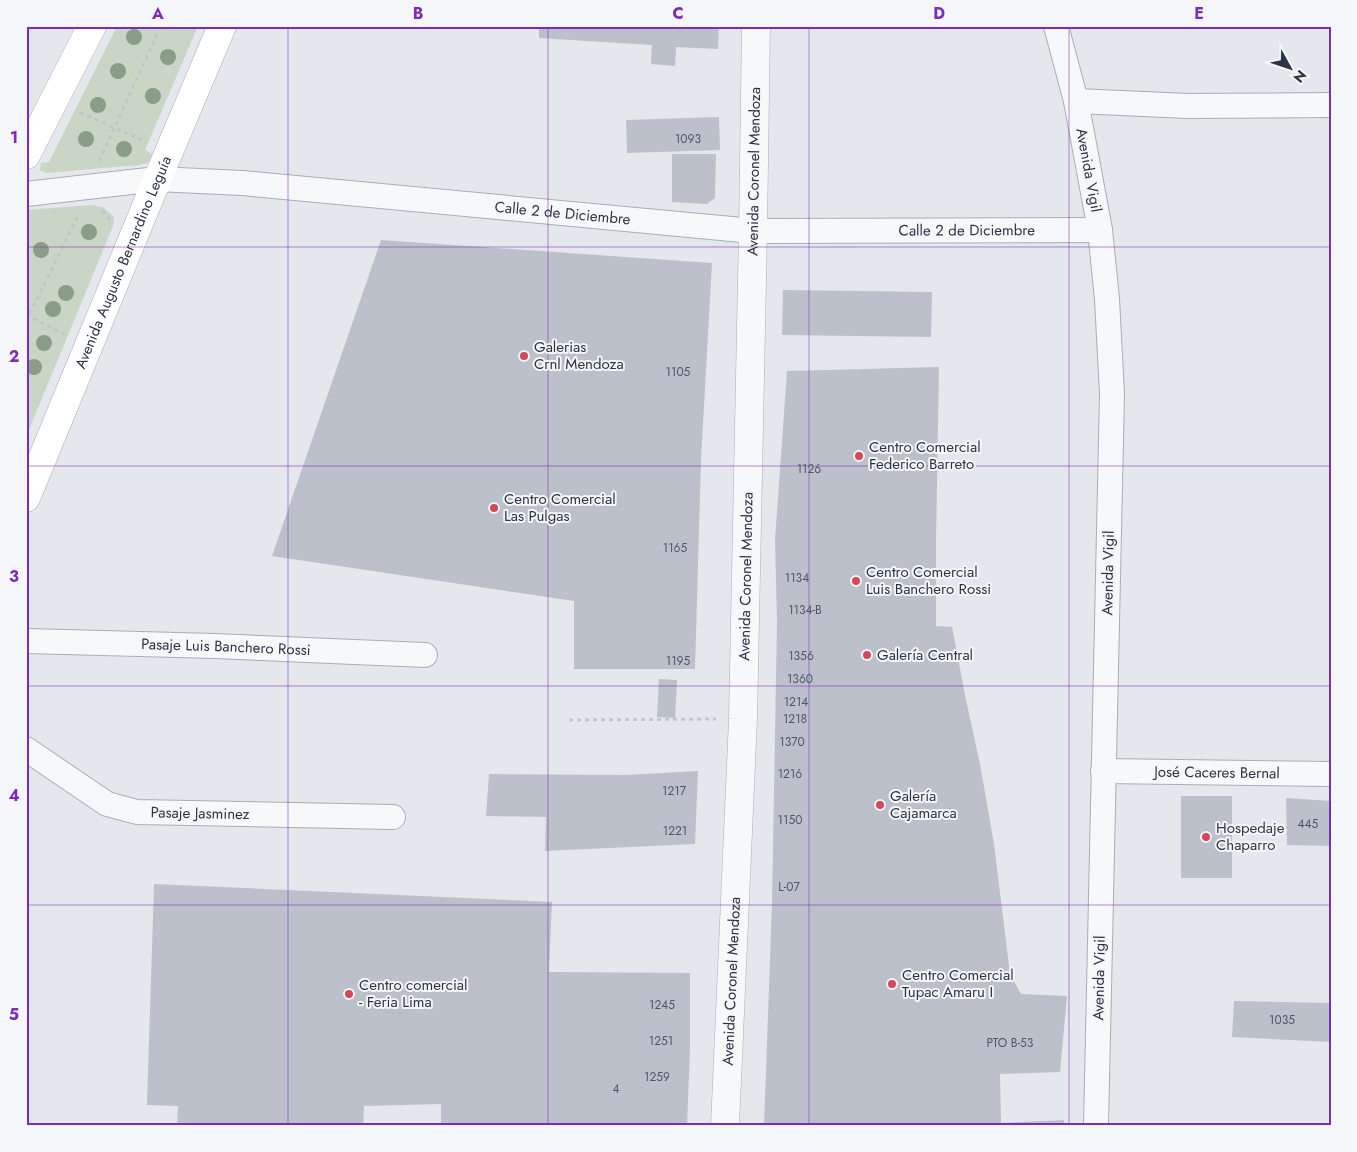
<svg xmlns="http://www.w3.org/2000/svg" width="1357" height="1152" font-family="Jost,sans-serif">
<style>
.green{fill:#c9d6c5}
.building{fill:#bbc0ca}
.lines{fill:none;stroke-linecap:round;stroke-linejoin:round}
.minor-casing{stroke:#a9aeb7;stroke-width:26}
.tertiary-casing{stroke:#a9aeb7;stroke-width:29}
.secondary-casing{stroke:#a9aeb7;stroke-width:29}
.path{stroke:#c2c5cb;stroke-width:3;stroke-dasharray:4 4;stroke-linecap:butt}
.minor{stroke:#f7f8fa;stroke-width:24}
.tertiary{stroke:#f7f8fa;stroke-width:28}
.secondary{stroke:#fff;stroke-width:28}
.tree{fill:#899d89}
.grid{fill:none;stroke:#7b2cbf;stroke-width:1;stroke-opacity:0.55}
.poi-dot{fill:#d1495b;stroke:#f4f6f9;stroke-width:2}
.labels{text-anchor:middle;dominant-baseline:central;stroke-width:4;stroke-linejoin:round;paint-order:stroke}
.number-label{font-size:12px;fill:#4f5766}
.street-label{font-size:15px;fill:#2b3445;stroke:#f4f6f9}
.poi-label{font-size:15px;fill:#2b3445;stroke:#f4f6f9;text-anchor:start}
.neatline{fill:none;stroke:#7b2cbf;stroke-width:2}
.grid-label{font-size:16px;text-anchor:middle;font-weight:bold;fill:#7b2cbf}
</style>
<rect width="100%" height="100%" fill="#e4e7ec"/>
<path class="green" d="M 117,26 L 198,26 L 145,150 L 152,154 L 148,163 L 140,165 L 46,173 L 40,170 L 41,163 L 49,162 Z
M 91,205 L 103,207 L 114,217 L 113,226 L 26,437 L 26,210 Z"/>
<path class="building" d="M 539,26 L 719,26 L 718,49 L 676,47 L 675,66 L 651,64 L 652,45 L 539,38 Z
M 719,117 L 720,150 L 627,153 L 626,120 Z
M 672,154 L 716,154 L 715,198 L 707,204 L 672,202 Z
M 381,240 L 712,263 L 701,460 L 695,669 L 574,669 L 574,601 L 272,556 Z
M 783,290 L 932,292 L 931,337 L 782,335 Z
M 939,367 L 936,541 L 936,626 L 952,627 L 966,700 L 980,764 L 994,844 L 1010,974 L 1021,994 L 1067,996 L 1060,1072 L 1000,1074 L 1001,1123 L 1064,1120 L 1064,1126 L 764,1126 L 772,904 L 777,621 L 775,540 L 787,371 Z
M 659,679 L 677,680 L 675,718 L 657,717 Z
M 698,771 L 695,844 L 545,851 L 546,817 L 486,816 L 489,774 L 625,775 Z
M 1181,796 L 1232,796 L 1232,878 L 1181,878 Z
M 1286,798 L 1331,801 L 1331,846 L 1287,845 Z
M 154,884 L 552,902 L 549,972 L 690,973 L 690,1049 L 687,1126 L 441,1126 L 441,1104 L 364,1106 L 363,1126 L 177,1126 L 178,1106 L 147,1105 Z
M 1234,1001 L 1331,1003 L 1331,1042 L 1232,1037 Z"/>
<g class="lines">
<defs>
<g id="minor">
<path id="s1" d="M 1056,26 L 1076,101 L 1100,230 L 1107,299 L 1112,394 L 1096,1126"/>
<path d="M 1076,101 L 1188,106 L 1331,105"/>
<path id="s2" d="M 26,194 L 157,179 L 242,183 L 753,231 L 1100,230"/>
<path id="s3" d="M 26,641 L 215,646 L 425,655"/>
<path id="s4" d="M 26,749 L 107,804 L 137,812 L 393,817"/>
<path id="s5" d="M 1103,771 L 1331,774"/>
</g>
<g id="tertiary">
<path id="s6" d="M 725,1126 L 743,719 L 753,231 L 756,26"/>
</g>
<g id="secondary">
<path d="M 26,155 L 92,26"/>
<path id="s7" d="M 26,498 L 147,204 L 222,26"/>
</g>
</defs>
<use href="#minor" class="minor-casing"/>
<use href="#tertiary" class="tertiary-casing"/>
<use href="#secondary" class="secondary-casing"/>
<path class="path" d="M 80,113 L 145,141
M 99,161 L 161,26
M 102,211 L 111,221
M 26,315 L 64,334
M 26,321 L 79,214
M 569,720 L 716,719"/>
<use href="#minor" class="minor"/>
<use href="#tertiary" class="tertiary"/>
<use href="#secondary" class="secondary"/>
</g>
<g class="tree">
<circle cx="134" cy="37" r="8"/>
<circle cx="168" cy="57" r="8"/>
<circle cx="118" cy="71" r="8"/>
<circle cx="153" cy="96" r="8"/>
<circle cx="98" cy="105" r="8"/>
<circle cx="86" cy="139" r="8"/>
<circle cx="124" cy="149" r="8"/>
<circle cx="89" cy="232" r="8"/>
<circle cx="41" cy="250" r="8"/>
<circle cx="66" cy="293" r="8"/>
<circle cx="53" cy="309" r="8"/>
<circle cx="44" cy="343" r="8"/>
<circle cx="34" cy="367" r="8"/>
</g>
<path class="grid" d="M 288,26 L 288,1126M 548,26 L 548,1126M 809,26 L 809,1126M 1069,26 L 1069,1126M 26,247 L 1331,247M 26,466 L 1331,466M 26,686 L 1331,686M 26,905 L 1331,905"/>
<g class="poi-dot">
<circle cx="524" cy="356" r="5"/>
<circle cx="859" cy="456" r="5"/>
<circle cx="494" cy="508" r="5"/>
<circle cx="856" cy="581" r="5"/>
<circle cx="867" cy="655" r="5"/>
<circle cx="880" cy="805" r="5"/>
<circle cx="1206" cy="837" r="5"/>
<circle cx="892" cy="984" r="5"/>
<circle cx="349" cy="994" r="5"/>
</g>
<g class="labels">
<g class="number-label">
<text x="688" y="139">1093</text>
<text x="678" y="372">1105</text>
<text x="809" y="469">1126</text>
<text x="675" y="548">1165</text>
<text x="797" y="578">1134</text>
<text x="805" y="610">1134-B</text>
<text x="801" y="656">1356</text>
<text x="678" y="661">1195</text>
<text x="800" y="679">1360</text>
<text x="796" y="702">1214</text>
<text x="795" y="719">1218</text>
<text x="792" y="742">1370</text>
<text x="790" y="774">1216</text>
<text x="674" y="791">1217</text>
<text x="790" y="820">1150</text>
<text x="1308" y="824">445</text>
<text x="675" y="831">1221</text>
<text x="789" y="887">L-07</text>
<text x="662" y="1005">1245</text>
<text x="1282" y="1020">1035</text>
<text x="661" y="1041">1251</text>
<text x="1010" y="1043">PTO B-53</text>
<text x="657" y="1077">1259</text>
<text x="616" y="1089">4</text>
</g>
<g class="street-label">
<text stroke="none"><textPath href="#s1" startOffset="148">Avenida Vigil</textPath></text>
<text stroke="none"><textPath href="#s6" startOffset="955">Avenida Coronel Mendoza</textPath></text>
<text stroke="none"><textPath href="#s2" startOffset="539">Calle 2 de Diciembre</textPath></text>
<text stroke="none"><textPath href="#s2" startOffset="944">Calle 2 de Diciembre</textPath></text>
<text stroke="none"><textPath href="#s7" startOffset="255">Avenida Augusto Bernardino Leguía</textPath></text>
<text transform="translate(1108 573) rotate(-89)">Avenida Vigil</text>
<text stroke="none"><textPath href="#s6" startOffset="550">Avenida Coronel Mendoza</textPath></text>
<text stroke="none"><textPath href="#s3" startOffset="200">Pasaje Luis Banchero Rossi</textPath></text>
<text stroke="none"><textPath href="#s5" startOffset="114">José Caceres Bernal</textPath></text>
<text stroke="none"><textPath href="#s4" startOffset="192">Pasaje Jasminez</textPath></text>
<text transform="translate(1099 978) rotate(-89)">Avenida Vigil</text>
<text stroke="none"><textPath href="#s6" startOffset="145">Avenida Coronel Mendoza</textPath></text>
</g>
<g class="poi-label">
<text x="534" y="347">Galerias<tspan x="534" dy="17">Crnl Mendoza</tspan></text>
<text x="869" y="447">Centro Comercial<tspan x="869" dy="17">Federico Barreto</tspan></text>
<text x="504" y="499">Centro Comercial<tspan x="504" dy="17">Las Pulgas</tspan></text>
<text x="866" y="572">Centro Comercial<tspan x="866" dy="17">Luis Banchero Rossi</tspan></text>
<text x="877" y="655">Galería Central</text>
<text x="890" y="796">Galería<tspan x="890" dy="17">Cajamarca</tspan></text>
<text x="1216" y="828">Hospedaje<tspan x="1216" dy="17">Chaparro</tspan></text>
<text x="902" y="975">Centro Comercial<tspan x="902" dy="17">Tupac Amaru I</tspan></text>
<text x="359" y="985">Centro comercial<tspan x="359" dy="17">- Feria Lima</tspan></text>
</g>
</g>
<rect width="1357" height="1152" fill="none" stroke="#f4f6f9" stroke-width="55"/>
<g transform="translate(1290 68) rotate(130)" stroke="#f4f6f9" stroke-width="4" paint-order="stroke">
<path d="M0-4L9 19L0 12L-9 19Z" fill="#2b3445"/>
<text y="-8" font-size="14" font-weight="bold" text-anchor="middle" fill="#2b3445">N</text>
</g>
<rect x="28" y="28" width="1302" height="1096" class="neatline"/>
<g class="grid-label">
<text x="158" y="19">A</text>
<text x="418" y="19">B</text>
<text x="678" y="19">C</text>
<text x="939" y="19">D</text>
<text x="1199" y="19">E</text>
<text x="14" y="143">1</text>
<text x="14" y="362">2</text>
<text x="14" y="582">3</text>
<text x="14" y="801">4</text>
<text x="14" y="1020">5</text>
</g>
</svg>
